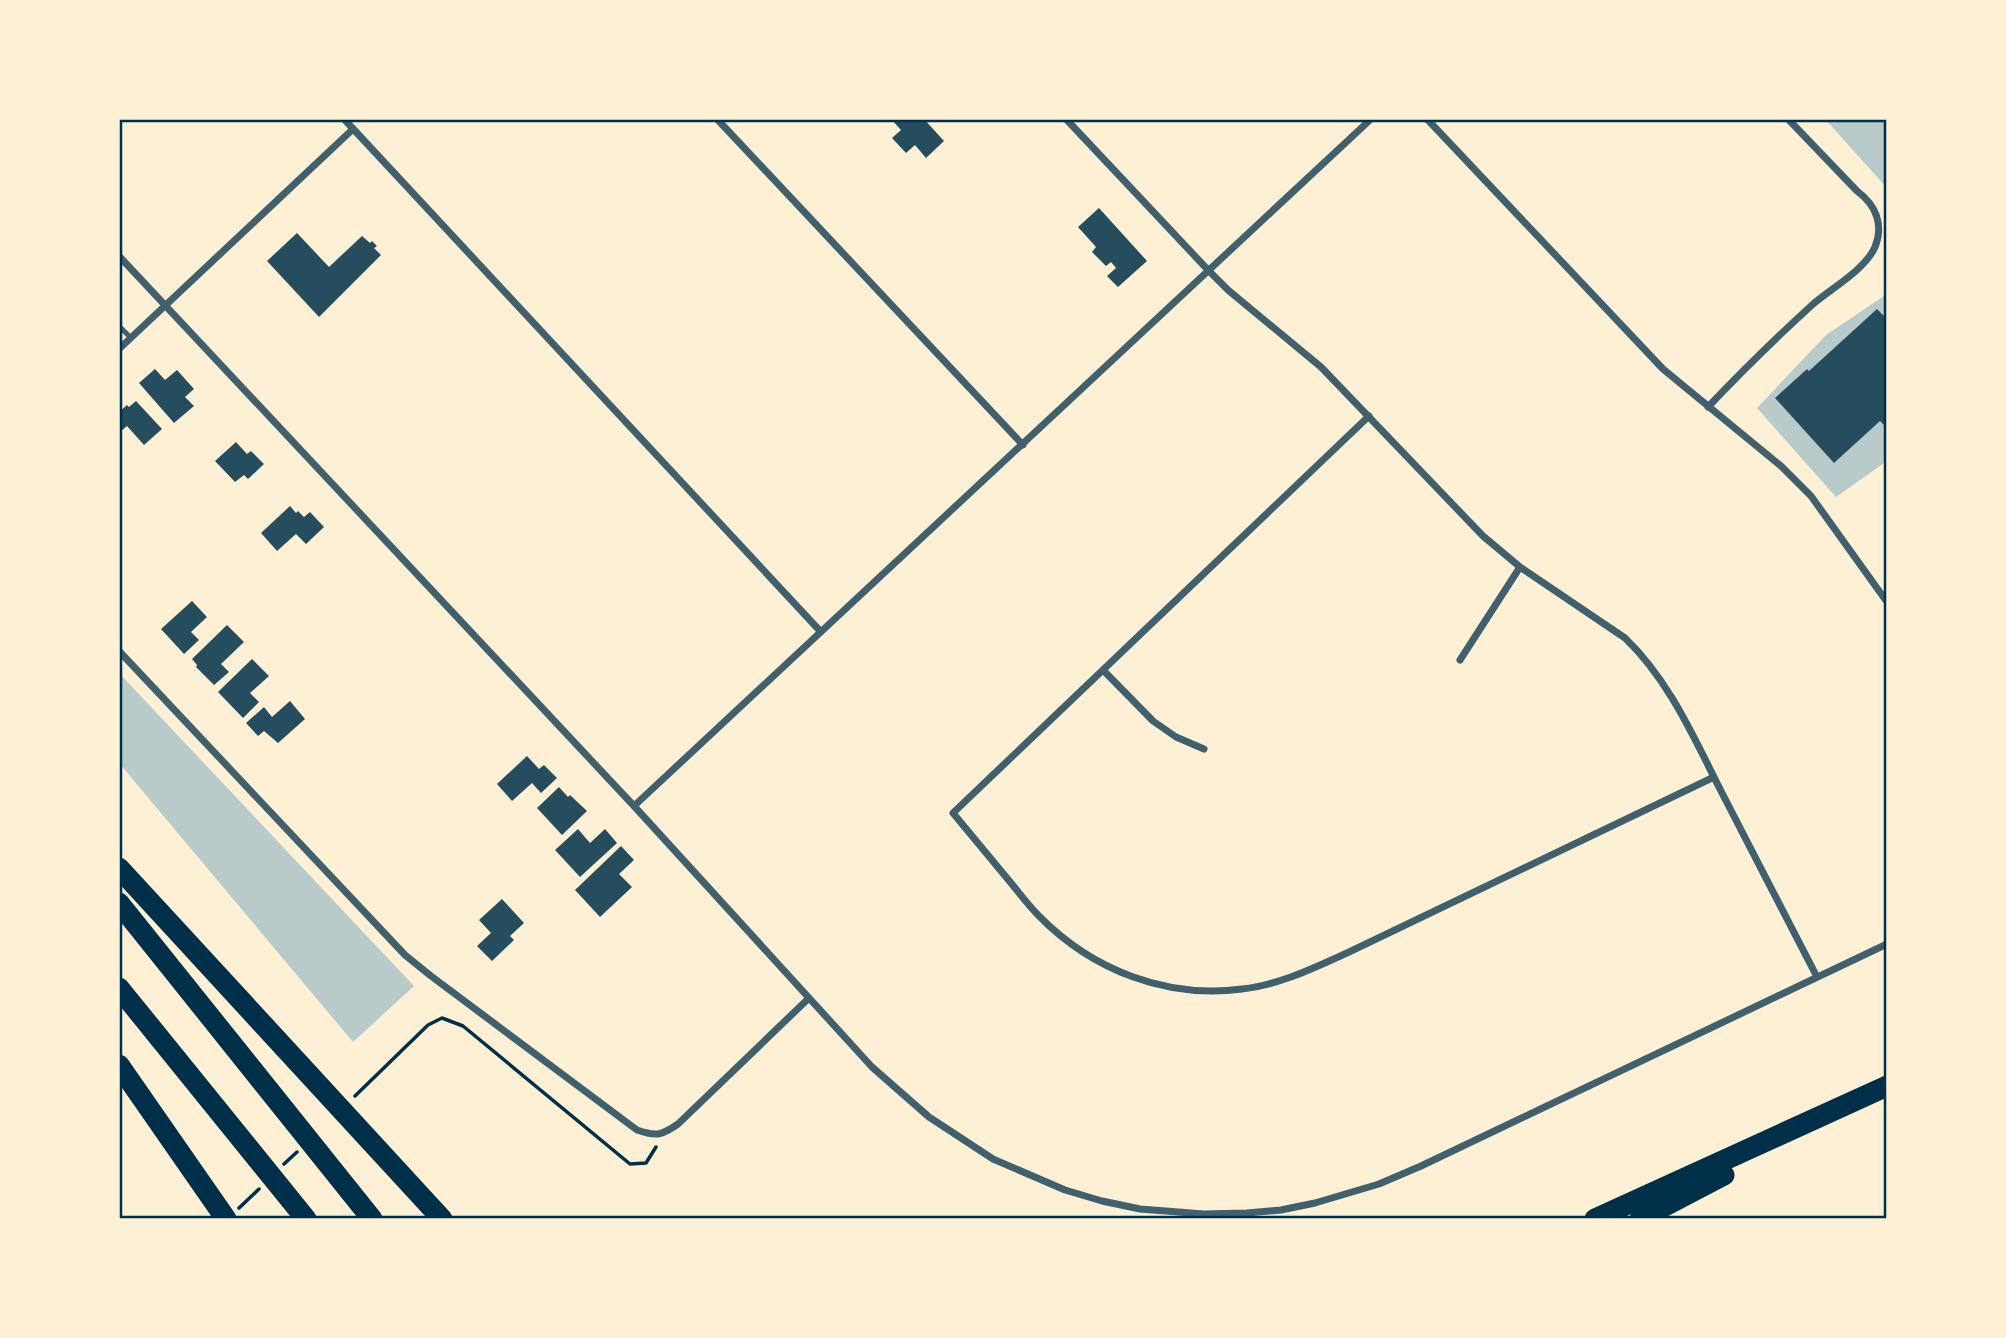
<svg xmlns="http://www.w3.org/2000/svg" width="2006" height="1338" font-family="'DM Sans',sans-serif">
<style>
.green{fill:#b9caca}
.building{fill:#264d5e}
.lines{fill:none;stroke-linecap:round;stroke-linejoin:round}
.path{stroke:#003049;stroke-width:3.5}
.service{stroke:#3f606c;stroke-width:5}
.minor{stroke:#3f606c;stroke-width:7}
.motorway{stroke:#003049;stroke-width:21}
.neatline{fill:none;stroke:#003049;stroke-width:2.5}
</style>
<rect width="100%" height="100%" fill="#fdf0d5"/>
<path class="green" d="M 1825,119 L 1887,119 L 1887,188 Z
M 1887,291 L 1887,461 L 1836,497 L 1757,408 L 1826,335 L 1884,296 Z
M 119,673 L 414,986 L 353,1042 L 119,763 Z"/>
<path class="building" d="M 891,119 L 924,119 L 944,141 L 926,158 L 915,145 L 906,153 L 892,138 L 901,130 Z
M 1099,208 L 1147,261 L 1118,287 L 1107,276 L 1116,268 L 1111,262 L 1106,266 L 1092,252 L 1096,247 L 1078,227 Z
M 297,233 L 329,267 L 362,236 L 370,243 L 372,241 L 377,246 L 374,248 L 381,255 L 319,317 L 267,261 Z
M 1877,309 L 1887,319 L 1887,428 L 1880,421 L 1834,463 L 1775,398 L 1807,369 L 1809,371 Z
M 155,369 L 165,380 L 177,370 L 194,389 L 185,397 L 194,406 L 174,423 L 139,383 Z
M 136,401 L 162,429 L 144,445 L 127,426 L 119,433 L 119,412 L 127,405 L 129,407 Z
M 236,442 L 247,454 L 251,451 L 264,464 L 248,479 L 244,475 L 235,482 L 215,461 Z
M 290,506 L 296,513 L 298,511 L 304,517 L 310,512 L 324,527 L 306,544 L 296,534 L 277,551 L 261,533 Z
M 192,601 L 207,617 L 191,632 L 199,640 L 184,654 L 161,629 Z
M 227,625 L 244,642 L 221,664 L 229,672 L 214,685 L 196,667 L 197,665 L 192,659 Z
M 252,659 L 269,676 L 250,693 L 259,702 L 243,718 L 218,692 Z
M 290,701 L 305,719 L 278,743 L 264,731 L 258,736 L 246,723 L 264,707 L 272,717 Z
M 527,756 L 539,769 L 544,765 L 557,778 L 541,793 L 532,783 L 512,801 L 497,784 Z
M 559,787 L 568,797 L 570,795 L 587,811 L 562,835 L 537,808 Z
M 578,829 L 590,843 L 605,829 L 617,843 L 580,877 L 555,850 Z
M 621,846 L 634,860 L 619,874 L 632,887 L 600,917 L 575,890 Z
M 502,899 L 524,923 L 510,936 L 514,940 L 492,961 L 477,946 L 491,933 L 479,920 Z"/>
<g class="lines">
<path class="path" d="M 355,1096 L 428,1025 L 442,1018 L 463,1026 L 630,1164 L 646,1163 L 656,1147
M 284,1164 L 297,1152
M 239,1208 L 259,1189"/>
<path class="service" d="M 119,326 L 131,338"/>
<path class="minor" d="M 344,119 L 821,632
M 717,119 L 1023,445
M 1066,119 L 1209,271 L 1228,290 L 1321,367 L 1483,536 L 1520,567 L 1625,638 C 1669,680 1694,738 1721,791 C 1753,853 1785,915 1817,977
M 1427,119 L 1663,369 L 1781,466 L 1811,496 L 1887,602
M 119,256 L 634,806 L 872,1067 L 929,1117 L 993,1159 L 1065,1190 L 1102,1201 L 1140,1209 L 1204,1214 L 1247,1213 L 1281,1210 L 1315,1203 L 1379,1184 L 1421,1166 L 1887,944
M 119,349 L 353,129
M 1708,407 C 1741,372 1776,338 1812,305 C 1830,289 1865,270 1875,247 C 1884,225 1876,205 1857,191 L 1788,119
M 1369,416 L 953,813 C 973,837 992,860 1011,883 C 1020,894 1029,906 1039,916 C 1092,970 1166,999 1242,989 C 1279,985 1314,968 1347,953 L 1714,777
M 119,651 L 405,955 L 431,976 L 637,1130 C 657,1137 662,1135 678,1124 L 809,998
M 1460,660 L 1520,567
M 1104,671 L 1153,721 L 1176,737 L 1204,749
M 634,806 L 1371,119"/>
<path class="motorway" d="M 119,868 L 442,1219
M 119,903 L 372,1219
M 119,988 L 306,1219
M 119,1065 L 226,1219
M 1595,1219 L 1887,1086
M 1640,1219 L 1724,1175"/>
</g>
<rect width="2006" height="1338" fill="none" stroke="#fdf0d5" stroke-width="242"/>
<rect x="121" y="121" width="1764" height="1096" class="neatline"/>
</svg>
